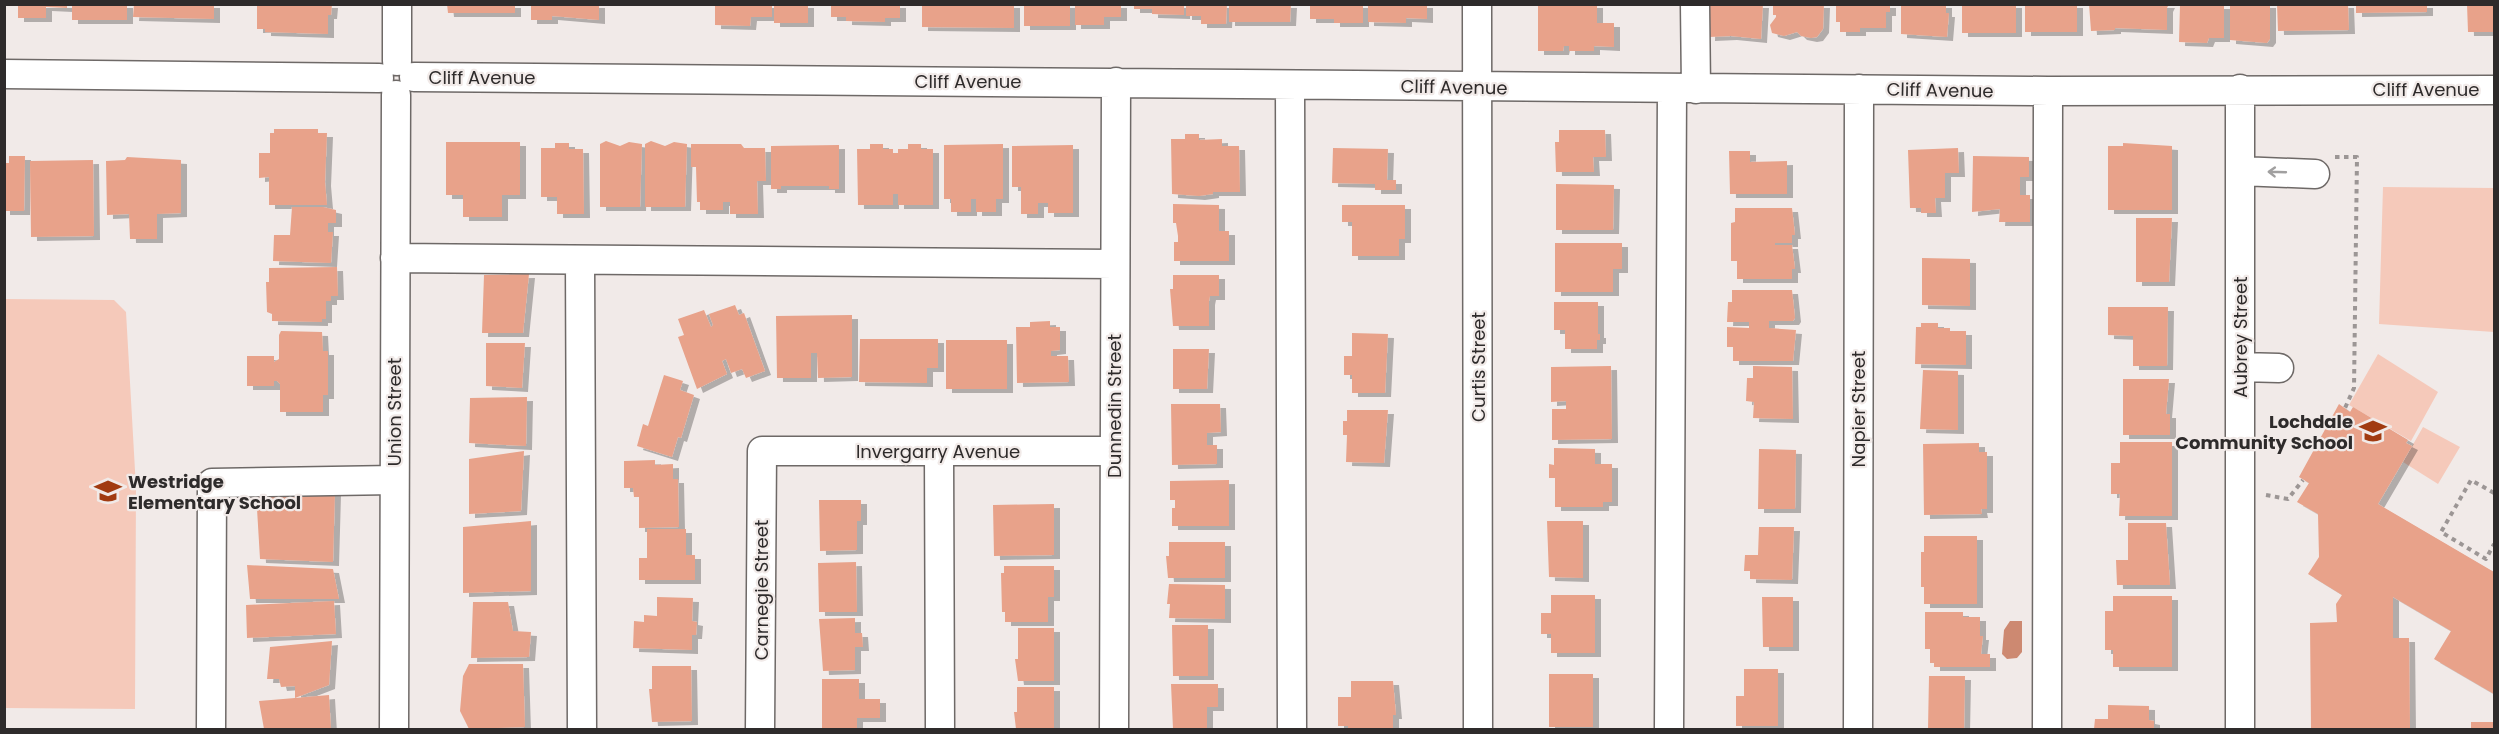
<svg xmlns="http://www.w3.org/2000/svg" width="2499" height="734" font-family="Poppins,sans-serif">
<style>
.green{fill:#f5c9ba}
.water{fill:#cd8971}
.building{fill:#e8a28a;filter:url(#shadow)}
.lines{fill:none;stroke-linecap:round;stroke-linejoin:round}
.minor-casing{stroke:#6e6967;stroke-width:31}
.path{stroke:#9c9695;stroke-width:4;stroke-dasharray:4.5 4.5;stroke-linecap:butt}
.minor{stroke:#fff;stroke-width:28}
.oneway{stroke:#a1a0a0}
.labels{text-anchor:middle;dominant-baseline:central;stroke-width:4.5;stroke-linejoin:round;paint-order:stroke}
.street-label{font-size:18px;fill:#2e2b2b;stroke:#f1eae8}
.poi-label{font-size:18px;font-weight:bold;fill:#2e2b2b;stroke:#f1eae8;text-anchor:end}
</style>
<defs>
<filter id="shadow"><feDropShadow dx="6" dy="4" stdDeviation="0" flood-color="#0004"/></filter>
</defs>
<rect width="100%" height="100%" fill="#f1eae8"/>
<path class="green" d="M 2383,187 L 2494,188 L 2494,332 L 2379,324 Z
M 5,299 L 114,300 L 126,312 L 136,488 L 135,709 L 5,708 Z
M 2378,354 L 2438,392 L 2411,441 L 2349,405 Z
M 2423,427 L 2460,447 L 2438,484 L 2403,462 Z"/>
<path class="water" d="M 2010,621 L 2022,621 L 2022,652 L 2017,658 L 2007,659 L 2002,654 L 2004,630 Z"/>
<path class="building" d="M 18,4 L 67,4 L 67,8 L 46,7 L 46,18 L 18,18 Z
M 72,4 L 127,4 L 127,20 L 72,20 Z
M 134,4 L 214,4 L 214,19 L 133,17 Z
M 257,4 L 332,4 L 331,15 L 328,15 L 328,34 L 265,32 L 265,29 L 257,29 Z
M 447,4 L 515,4 L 515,13 L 448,13 Z
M 531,4 L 599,4 L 599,20 L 552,16 L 552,20 L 531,20 Z
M 715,4 L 772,4 L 772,17 L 751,17 L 750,26 L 715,25 Z
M 774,4 L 808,4 L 808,23 L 774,23 Z
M 831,4 L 900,4 L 900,18 L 885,18 L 885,22 L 846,21 L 846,17 L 831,17 Z
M 922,4 L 1014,4 L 1014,28 L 922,27 Z
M 1024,4 L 1070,4 L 1070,26 L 1024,26 Z
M 1075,4 L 1121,4 L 1121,17 L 1104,17 L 1104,25 L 1075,25 Z
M 1134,4 L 1184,4 L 1184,15 L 1152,14 L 1152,9 L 1134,9 Z
M 1186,4 L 1227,4 L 1226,24 L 1201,24 L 1201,16 L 1186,16 Z
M 1229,4 L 1291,4 L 1290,22 L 1229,22 Z
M 1310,4 L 1363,4 L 1363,23 L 1334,23 L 1334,19 L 1310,19 Z
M 1368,4 L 1427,4 L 1427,19 L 1406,18 L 1406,23 L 1368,22 Z
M 1538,4 L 1597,4 L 1597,23 L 1614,23 L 1614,47 L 1594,46 L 1594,51 L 1569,51 L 1569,46 L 1564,46 L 1563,51 L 1538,51 Z
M 1710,4 L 1763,4 L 1761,39 L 1731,36 L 1709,37 Z
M 1773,4 L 1824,4 L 1823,29 L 1817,37 L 1811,38 L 1801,36 L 1797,32 L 1784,36 L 1772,33 L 1770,25 L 1776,17 L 1776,15 L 1773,15 Z
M 1836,4 L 1890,4 L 1890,12 L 1886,12 L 1886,28 L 1860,28 L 1860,32 L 1840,32 L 1840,22 L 1836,22 Z
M 1901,4 L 1946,4 L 1946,13 L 1949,13 L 1947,37 L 1901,34 Z
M 1962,4 L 2016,4 L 2016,33 L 1962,33 Z
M 2025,4 L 2077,4 L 2077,32 L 2025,32 Z
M 2089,4 L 2169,4 L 2167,8 L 2167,30 L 2115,28 L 2115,30 L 2091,31 Z
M 2230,4 L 2270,4 L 2270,39 L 2267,43 L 2230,40 Z
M 2277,4 L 2348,4 L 2349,30 L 2278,31 Z
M 2356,4 L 2427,4 L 2427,12 L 2356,13 Z
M 2467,4 L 2494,4 L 2494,32 L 2468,32 Z
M 2180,5 L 2224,5 L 2224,38 L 2209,38 L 2207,43 L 2179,42 Z
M 274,129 L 318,129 L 318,133 L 327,133 L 325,182 L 327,205 L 269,205 L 269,177 L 259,178 L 259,153 L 270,153 L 270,133 L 274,133 Z
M 1559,130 L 1605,130 L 1606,157 L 1593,157 L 1594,172 L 1556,172 L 1555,142 L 1559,142 Z
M 1185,134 L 1199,134 L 1199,140 L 1222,139 L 1222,146 L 1239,146 L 1240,192 L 1213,192 L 1213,194 L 1199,196 L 1172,194 L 1171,139 L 1185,139 Z
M 606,141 L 620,146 L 629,142 L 642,144 L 640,207 L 600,207 L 600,144 Z
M 651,141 L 665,146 L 674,142 L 687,144 L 685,207 L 645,207 L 645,144 Z
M 446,142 L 520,142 L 520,195 L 502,195 L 502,217 L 463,217 L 463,195 L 446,195 Z
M 555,143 L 569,143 L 569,149 L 583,149 L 584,214 L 557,214 L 557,197 L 541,197 L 541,148 L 555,148 Z
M 2123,143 L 2172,146 L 2172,210 L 2108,210 L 2108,146 L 2123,146 Z
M 691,144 L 741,144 L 744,148 L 765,148 L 766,181 L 757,181 L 758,214 L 730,214 L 730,202 L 723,202 L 723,210 L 700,210 L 700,202 L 697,202 L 696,167 L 691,167 Z
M 870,144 L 883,144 L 883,149 L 893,149 L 893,153 L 898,153 L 898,149 L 908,149 L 908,144 L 921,144 L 921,149 L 933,149 L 933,205 L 898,205 L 898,194 L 893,194 L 893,205 L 858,205 L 857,149 L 870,149 Z
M 1003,144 L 1003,199 L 996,199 L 996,212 L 976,212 L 976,199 L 971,199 L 971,212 L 951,212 L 951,199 L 944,199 L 944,145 Z
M 839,145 L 839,189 L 829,189 L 829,186 L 781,186 L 781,189 L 771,189 L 771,146 Z
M 1073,145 L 1073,213 L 1048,213 L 1048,203 L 1038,203 L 1038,214 L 1021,214 L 1021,187 L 1012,187 L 1012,146 Z
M 1333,148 L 1388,149 L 1387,180 L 1396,180 L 1396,190 L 1375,190 L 1375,184 L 1332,183 Z
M 1958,148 L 1959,173 L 1945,173 L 1945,198 L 1935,198 L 1936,213 L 1921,213 L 1921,208 L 1910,208 L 1908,150 Z
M 1729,151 L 1750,151 L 1750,162 L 1787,161 L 1787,194 L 1730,194 Z
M 9,156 L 25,156 L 24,211 L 4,211 L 4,163 L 9,163 Z
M 1973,156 L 2029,157 L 2029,177 L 2020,177 L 2020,195 L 2030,195 L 2030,222 L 1999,222 L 2000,209 L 1972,212 Z
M 127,157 L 181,160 L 181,213 L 157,214 L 157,239 L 130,239 L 129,214 L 107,215 L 106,161 L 125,160 Z
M 93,160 L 94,236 L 31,237 L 30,161 Z
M 1556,184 L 1614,185 L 1613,230 L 1556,230 Z
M 1173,204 L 1219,205 L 1219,231 L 1229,231 L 1229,261 L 1174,261 L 1174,242 L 1178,242 L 1178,236 L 1176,223 L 1173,223 Z
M 1342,205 L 1405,205 L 1405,239 L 1399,239 L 1399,256 L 1352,256 L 1352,222 L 1342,222 Z
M 292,207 L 323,207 L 336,210 L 336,223 L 328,223 L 328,232 L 333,232 L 331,263 L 273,261 L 274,235 L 290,235 Z
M 1735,208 L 1792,208 L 1795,235 L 1792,235 L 1792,243 L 1775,243 L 1775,245 L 1792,245 L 1795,269 L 1792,269 L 1792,279 L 1737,279 L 1737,261 L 1731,261 L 1731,223 L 1735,222 Z
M 2136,218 L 2172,218 L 2169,282 L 2136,282 Z
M 1555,243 L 1622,243 L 1622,269 L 1613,269 L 1613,292 L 1555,292 Z
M 1922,258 L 1970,259 L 1970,306 L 1922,305 Z
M 337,267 L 338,296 L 331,296 L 331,301 L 326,301 L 326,319 L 322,319 L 322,322 L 272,321 L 272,314 L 267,312 L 266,282 L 269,282 L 269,268 Z
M 529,274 L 523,333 L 482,333 L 484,275 Z
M 1173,275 L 1219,275 L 1219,296 L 1210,296 L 1209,301 L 1209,326 L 1173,326 L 1170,289 L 1173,289 Z
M 1732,290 L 1792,290 L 1795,318 L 1793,321 L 1769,321 L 1769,328 L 1796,330 L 1793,361 L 1733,361 L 1733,347 L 1727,347 L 1727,327 L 1749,328 L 1749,322 L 1727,322 L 1728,302 L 1732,302 Z
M 1554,302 L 1598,302 L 1598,334 L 1600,334 L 1600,340 L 1597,340 L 1597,349 L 1565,349 L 1565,330 L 1554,330 Z
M 735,305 L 739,315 L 744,313 L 765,371 L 746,378 L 742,369 L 731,373 L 726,359 L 722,361 L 727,374 L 697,389 L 678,337 L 684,335 L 678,319 L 704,310 L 711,327 L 713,325 L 709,314 Z
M 2108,307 L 2168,307 L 2167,366 L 2133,366 L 2133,336 L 2108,335 Z
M 852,315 L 852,377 L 818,378 L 817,353 L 811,353 L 811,378 L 777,378 L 776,316 Z
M 1050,321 L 1050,327 L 1060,327 L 1060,350 L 1051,351 L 1051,356 L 1068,356 L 1069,382 L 1017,383 L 1016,327 L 1030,327 L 1030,322 Z
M 1921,323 L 1938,323 L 1938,328 L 1950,328 L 1950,331 L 1966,331 L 1966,365 L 1915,364 L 1916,327 L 1921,327 Z
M 281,331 L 322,332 L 323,351 L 328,351 L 328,395 L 323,395 L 323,412 L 280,412 L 280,384 L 277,381 L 274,381 L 274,386 L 247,386 L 247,356 L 274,356 L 274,362 L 279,359 L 279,335 Z
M 1352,333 L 1388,334 L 1385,393 L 1352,393 L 1352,375 L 1344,375 L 1344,356 L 1352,356 Z
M 860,339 L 938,339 L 938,368 L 927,368 L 927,383 L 859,382 Z
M 946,340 L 1007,340 L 1007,389 L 946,389 Z
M 486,343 L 525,343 L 522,388 L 486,386 Z
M 1173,349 L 1209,349 L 1207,389 L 1173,389 Z
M 1611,366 L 1612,439 L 1552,440 L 1552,409 L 1566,409 L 1566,401 L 1551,402 L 1551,367 Z
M 1753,366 L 1792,367 L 1793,419 L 1753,418 L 1754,402 L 1746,401 L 1747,378 L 1753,378 Z
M 1923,370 L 1958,371 L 1958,430 L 1920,429 Z
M 664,375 L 683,381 L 680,390 L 694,395 L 681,438 L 678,437 L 672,457 L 637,446 L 643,424 L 648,426 Z
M 2123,379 L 2169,379 L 2166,414 L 2170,414 L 2170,435 L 2123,435 Z
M 527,397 L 526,446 L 469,443 L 470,398 Z
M 1171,404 L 1220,404 L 1221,432 L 1207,433 L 1207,445 L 1217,445 L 1217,464 L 1172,465 Z
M 2339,404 L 2350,412 L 2353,407 L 2408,440 L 2406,443 L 2412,446 L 2378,504 L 2494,572 L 2494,694 L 2434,659 L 2451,631 L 2393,597 L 2393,638 L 2409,638 L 2410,729 L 2311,729 L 2310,623 L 2337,622 L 2336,604 L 2342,595 L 2308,574 L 2319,557 L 2318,514 L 2297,502 L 2309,483 L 2299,477 Z
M 1347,410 L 1388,410 L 1384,463 L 1346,462 L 1347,435 L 1343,435 L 1343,421 L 1347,421 Z
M 2120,442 L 2172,442 L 2172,516 L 2119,516 L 2120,494 L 2111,494 L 2111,463 L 2120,463 Z
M 1979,443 L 1979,452 L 1987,452 L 1987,509 L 1981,509 L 1982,514 L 1924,515 L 1923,444 Z
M 1554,448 L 1595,449 L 1595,464 L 1612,464 L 1612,502 L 1603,502 L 1603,507 L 1555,507 L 1555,478 L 1549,478 L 1549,464 L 1554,465 Z
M 1759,449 L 1796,450 L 1795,509 L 1758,509 Z
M 524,451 L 521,511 L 469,514 L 469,459 Z
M 655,460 L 655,465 L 673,464 L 673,479 L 678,479 L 679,527 L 639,528 L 639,497 L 634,497 L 633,488 L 624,488 L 624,461 Z
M 1229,480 L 1229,526 L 1172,526 L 1172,508 L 1175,508 L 1175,500 L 1170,500 L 1170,481 Z
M 335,491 L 333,562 L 260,559 L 256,492 Z
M 819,500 L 861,500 L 861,521 L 857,521 L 857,550 L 820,551 Z
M 1054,504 L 1054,555 L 994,556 L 993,505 Z
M 531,521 L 531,591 L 463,593 L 463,527 Z
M 1547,521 L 1583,521 L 1583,578 L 1549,577 Z
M 2128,523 L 2166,523 L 2170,585 L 2117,585 L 2116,560 L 2128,560 Z
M 1759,527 L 1794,527 L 1792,580 L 1750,579 L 1750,571 L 1744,571 L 1745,555 L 1758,555 Z
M 647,529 L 686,529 L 686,555 L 695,555 L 695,580 L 639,580 L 639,558 L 647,558 Z
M 1924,536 L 1977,536 L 1977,604 L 1924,604 L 1924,587 L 1921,587 L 1921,552 L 1924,552 Z
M 1169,542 L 1225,542 L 1225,578 L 1168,578 L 1166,556 L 1169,556 Z
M 856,562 L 857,612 L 819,612 L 818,563 Z
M 247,565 L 333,569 L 339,599 L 250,599 Z
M 1004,566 L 1054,566 L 1054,597 L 1048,597 L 1048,622 L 1005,622 L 1005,612 L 1002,612 L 1001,573 L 1004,573 Z
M 1169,584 L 1225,585 L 1225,619 L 1169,618 L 1170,604 L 1167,604 Z
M 1551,595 L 1595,595 L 1595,653 L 1551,653 L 1551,634 L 1541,634 L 1541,613 L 1551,613 Z
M 2113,596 L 2172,596 L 2172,667 L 2113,667 L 2113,650 L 2105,650 L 2105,611 L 2113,611 Z
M 657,597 L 693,598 L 692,621 L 697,622 L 696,635 L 692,635 L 692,650 L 633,648 L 634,621 L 644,622 L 644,615 L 657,616 Z
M 1762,597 L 1793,597 L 1793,647 L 1763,647 Z
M 334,601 L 336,634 L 247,638 L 246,605 Z
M 473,602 L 508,602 L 513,631 L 531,632 L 529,657 L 471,658 Z
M 1925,612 L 1963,612 L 1963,617 L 1980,617 L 1980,636 L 1983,636 L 1981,654 L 1990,654 L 1990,667 L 1934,667 L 1934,663 L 1930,663 L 1930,649 L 1925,649 Z
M 855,618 L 855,633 L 862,633 L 863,647 L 855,647 L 855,670 L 823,671 L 819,619 Z
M 1172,625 L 1208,625 L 1208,676 L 1173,676 Z
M 1018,628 L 1054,628 L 1054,681 L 1018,681 L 1015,659 L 1018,659 Z
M 332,641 L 329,685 L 295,698 L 329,695 L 331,729 L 264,729 L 259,701 L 295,698 L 295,686 L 281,687 L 279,679 L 267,679 L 270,647 Z
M 469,664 L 523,664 L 525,727 L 469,729 L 460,711 L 463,676 Z
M 652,666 L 691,666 L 692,721 L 652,722 L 649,689 L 652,689 Z
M 1744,669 L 1778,669 L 1778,726 L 1736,726 L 1736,696 L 1744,696 Z
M 1549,674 L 1593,674 L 1593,727 L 1549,727 Z
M 1929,676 L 1965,676 L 1964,729 L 1928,729 Z
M 822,679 L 859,679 L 859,699 L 880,699 L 880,718 L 857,718 L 857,729 L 822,729 Z
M 1351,681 L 1393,681 L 1396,715 L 1393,715 L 1393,729 L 1348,729 L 1348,726 L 1338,726 L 1338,697 L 1351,697 Z
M 1171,684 L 1218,684 L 1218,707 L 1207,707 L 1207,729 L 1173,729 Z
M 1017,687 L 1054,687 L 1054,729 L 1016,729 L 1014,712 L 1017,712 Z
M 2108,705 L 2149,706 L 2149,720 L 2154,721 L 2154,729 L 2094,729 L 2095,719 L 2108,719 Z
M 2471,722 L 2494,722 L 2494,729 L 2471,729 Z"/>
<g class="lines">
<defs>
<path id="minor" d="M 1477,4 L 1478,730
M 1695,4 L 1696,89
M 397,61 L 397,4
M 4,74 L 379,78
M 414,77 L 2048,91 L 2494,90
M 1290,85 L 1292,730
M 2240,89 L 2240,730
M 2240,171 L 2315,174
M 395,258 L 1114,264
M 580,260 L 582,730
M 2240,367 L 2279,368
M 939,451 L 940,730
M 211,730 L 212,483 L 394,480
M 394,730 L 396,95
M 760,730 L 762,451 L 1114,451
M 1114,730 L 1116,82
M 1669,730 L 1672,89
M 1858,730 L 1859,89
M 2047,730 L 2048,91"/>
</defs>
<use href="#minor" class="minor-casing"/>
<path class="path" d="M 2335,157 L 2357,157 L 2354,388 L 2345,408
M 2494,493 L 2471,480 L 2441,532 L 2486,559 L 2494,544
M 2266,495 L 2288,499 L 2303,480"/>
<use href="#minor" class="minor"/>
</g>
<defs><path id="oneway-shaft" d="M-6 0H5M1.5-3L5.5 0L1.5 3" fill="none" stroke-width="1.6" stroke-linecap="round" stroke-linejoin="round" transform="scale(1.5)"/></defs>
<use class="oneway" href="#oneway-shaft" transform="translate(2277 172) rotate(-178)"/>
<defs>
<symbol id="school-bare" viewBox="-9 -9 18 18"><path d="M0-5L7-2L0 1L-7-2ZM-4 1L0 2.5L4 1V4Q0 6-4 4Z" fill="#a13b11" stroke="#f1eae8" stroke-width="2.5" paint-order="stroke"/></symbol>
</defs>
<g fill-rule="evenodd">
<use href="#school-bare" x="2354" y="412" width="38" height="38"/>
<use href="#school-bare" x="89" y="472" width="38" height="38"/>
</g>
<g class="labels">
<g class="street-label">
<text x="482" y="77">Cliff Avenue</text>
<text x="968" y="81">Cliff Avenue</text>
<text transform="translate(1454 87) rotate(1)">Cliff Avenue</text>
<text x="2426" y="89">Cliff Avenue</text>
<text transform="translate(1940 90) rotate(1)">Cliff Avenue</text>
<text transform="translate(2240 337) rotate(-90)">Aubrey Street</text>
<text transform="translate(1478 367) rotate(-90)">Curtis Street</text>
<text transform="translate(1114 406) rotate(-90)">Dunnedin Street</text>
<text transform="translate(1858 409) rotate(-90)">Napier Street</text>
<text transform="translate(394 412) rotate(-90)">Union Street</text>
<text x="938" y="451">Invergarry Avenue</text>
<text transform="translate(761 590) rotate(-90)">Carnegie Street</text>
</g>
<g class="poi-label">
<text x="2353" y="421">Lochdale<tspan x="2353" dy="21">Community School</tspan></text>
<text x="128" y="481" text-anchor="start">Westridge<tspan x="128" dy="21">Elementary School</tspan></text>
</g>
</g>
<rect width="2499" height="734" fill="none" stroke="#2e2b2b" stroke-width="12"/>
</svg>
